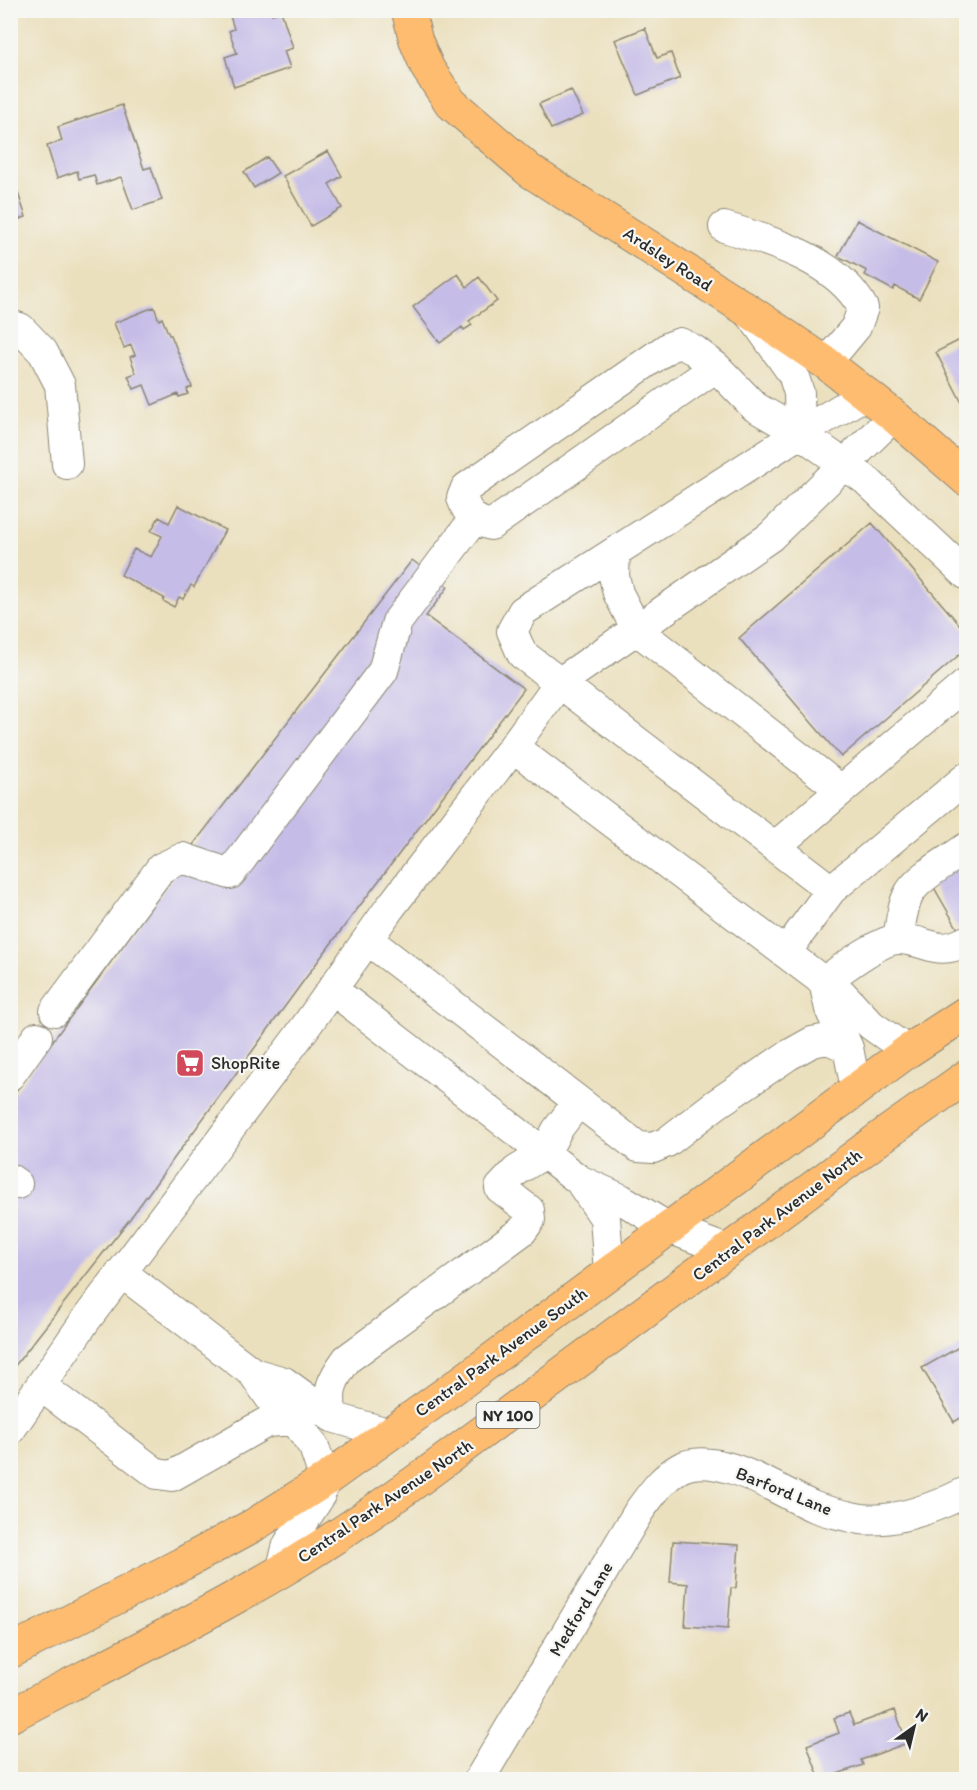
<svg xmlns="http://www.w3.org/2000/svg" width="977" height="1790" viewBox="0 0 977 1790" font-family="Itim,sans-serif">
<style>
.building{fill:#c5bce7}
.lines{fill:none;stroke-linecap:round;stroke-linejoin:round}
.minor-casing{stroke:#8b8674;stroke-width:32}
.major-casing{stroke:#8b8674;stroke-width:35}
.minor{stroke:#fff;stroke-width:30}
.major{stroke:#febc71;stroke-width:33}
.labels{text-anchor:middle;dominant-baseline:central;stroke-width:4.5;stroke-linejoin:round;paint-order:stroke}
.shield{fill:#f6f6f2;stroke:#686867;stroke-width:1.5}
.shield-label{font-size:16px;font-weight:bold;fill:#2b2b2b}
.street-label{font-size:18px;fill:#2b2b2b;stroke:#f6f6f2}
.poi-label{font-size:18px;fill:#2b2b2b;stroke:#f6f6f2;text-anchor:start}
</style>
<rect width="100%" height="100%" fill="#f6f6f2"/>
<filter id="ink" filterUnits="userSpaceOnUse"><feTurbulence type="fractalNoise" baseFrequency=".0167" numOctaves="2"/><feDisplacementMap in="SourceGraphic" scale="12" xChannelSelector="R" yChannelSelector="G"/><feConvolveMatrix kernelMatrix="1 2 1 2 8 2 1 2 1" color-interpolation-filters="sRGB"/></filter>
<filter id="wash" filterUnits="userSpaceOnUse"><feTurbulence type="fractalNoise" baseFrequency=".008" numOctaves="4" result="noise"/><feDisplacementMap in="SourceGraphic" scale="24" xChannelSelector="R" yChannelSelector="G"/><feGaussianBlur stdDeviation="1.35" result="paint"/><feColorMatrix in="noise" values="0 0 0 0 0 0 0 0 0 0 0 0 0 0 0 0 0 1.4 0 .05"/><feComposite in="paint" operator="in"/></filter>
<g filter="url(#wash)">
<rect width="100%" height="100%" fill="#ebe0be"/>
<g id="blocks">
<path class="building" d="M246 10H271L272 14 281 11 293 48 284 51 290 68 234 87 225 57 237 53 229 31 234 29 230 16Z
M645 28 657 58 671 53 680 78 638 95 615 40Z
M571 90 583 115 551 129 539 104Z
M122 105 144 169 151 167 162 200 133 210 121 177 97 185 94 175 79 179 77 171 57 178 47 146 62 141 58 127Z
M328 151 342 176 329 184 342 208 311 226 283 176Z
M267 157 278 173 254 188 244 172Z
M10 169 26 217 10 222Z
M857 220 938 262 919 299 895 286 893 290 865 275 867 271 838 256Z
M458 274 467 287 479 277 497 301 469 321 472 325 464 330 462 327 440 343 413 307Z
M154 307 159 320 162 318 169 335H171L192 387 187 389 188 394 179 397 178 394 152 405 144 385 134 389 128 376 136 373 130 357 135 355 131 345 124 348 114 323Z
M966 337V403L963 405 936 352Z
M178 505 225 530 194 587 191 585 183 599 179 597 174 607 163 601 164 598 121 575 134 549 151 557 162 536 151 531 159 517 169 523Z
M872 523 966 632V649L841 757 739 638Z
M412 560 448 587 426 616 524 689 321 957 129 1220 10 1372V1099L188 857 183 858Z
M966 863V926L959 931 932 884Z
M966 1343V1415L954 1422 922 1368Z
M673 1541 739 1545 736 1588H731L728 1629 685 1626 688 1584 670 1582Z
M895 1710 907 1743 861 1760 863 1765 820 1780 807 1745 839 1733 834 1718 849 1713 854 1725Z"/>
</g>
</g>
<g filter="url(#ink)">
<use href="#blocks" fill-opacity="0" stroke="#8b8674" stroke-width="1.5"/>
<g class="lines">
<g class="minor-casing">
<path id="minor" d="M724 227C772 241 838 261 863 308L856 327 826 363
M752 316 793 374 799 393 800 433
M10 325 20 328 43 352 60 385 67 464
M680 343 694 350 716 367 491 525C474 521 468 515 462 498L466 488 669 347Z
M716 367 755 407 800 433 866 480 966 574
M615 552 614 576 618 593 637 630 841 790
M513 747 824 982 842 994 871 1025 908 1051
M776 846 966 684
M831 890 966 778
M898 938C901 924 902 905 910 892 921 875 950 860 966 848
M368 940 638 1147 653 1148 667 1142 715 1105 787 1056 812 1042 828 1039 848 1048
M786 952 831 890 522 654 512 631 523 611 800 433 866 394
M824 982C839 971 882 938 900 939 928 940 936 957 966 941
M824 982 830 1009 848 1048 856 1089
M333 990 579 1180 621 1199 669 1228 729 1251
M55 1011 161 868 183 858 230 874 383 671 397 622 474 519
M10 1075 37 1037
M10 1179 17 1184
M579 1180 605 1218 609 1272
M121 1272 253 1373 271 1399 295 1420 314 1447 325 1480 320 1496 288 1545 281 1571
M253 1373 284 1382 332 1417 391 1434
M41 1386 157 1474 172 1476 267 1422 295 1420
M332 1417C327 1390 331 1381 347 1359L522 1231 530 1220 529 1210 500 1188 516 1171 545 1153 557 1130 578 1102
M10 1430 85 1321 299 1036 389 909 513 747 559 683 770 537 894 416
M479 1780 639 1511C651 1495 662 1478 680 1468 717 1449 778 1491 812 1506 827 1512 846 1516 861 1519 896 1523 936 1507 966 1492"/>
</g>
<g class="major-casing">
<path id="major" d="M408 10 416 41 428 69 451 103 530 171 749 311 826 363 894 416 966 479
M10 1652 182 1564 254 1525 325 1480 463 1381 908 1051 966 1013
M10 1716C101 1668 193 1623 281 1571 330 1542 376 1510 422 1477L888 1132 966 1077"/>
</g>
<use href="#minor" class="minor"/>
<use href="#major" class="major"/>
</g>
</g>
<defs>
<g id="supermarket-square" transform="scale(1.5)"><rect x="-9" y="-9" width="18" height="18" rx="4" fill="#d1495b" stroke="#f6f6f2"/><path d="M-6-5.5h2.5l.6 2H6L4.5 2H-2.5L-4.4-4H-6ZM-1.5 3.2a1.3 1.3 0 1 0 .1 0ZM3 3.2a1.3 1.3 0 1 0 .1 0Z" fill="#fff"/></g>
</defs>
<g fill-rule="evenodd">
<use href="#supermarket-square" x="190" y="1063"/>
</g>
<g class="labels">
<rect class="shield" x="476.5" y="1402" width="63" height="26" rx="4.5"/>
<g class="shield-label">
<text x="508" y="1415">NY 100</text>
</g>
<g class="street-label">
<text transform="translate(668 259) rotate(33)">Ardsley Road</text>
<text transform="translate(777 1215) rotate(-37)">Central Park Avenue North</text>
<text transform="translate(501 1352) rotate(-36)">Central Park Avenue South</text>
<text transform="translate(784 1491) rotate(22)">Barford Lane</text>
<text transform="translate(385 1501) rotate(-34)">Central Park Avenue North</text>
<text transform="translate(581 1609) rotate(-59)">Medford Lane</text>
</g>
<g class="poi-label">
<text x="211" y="1063">ShopRite</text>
</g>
</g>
<rect width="977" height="1790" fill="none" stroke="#f6f6f2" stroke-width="36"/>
<g transform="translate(914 1727) rotate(34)" stroke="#f6f6f2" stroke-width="4.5" paint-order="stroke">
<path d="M0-4.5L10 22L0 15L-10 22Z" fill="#2b2b2b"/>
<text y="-9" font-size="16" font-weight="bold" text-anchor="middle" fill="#2b2b2b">N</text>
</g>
</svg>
